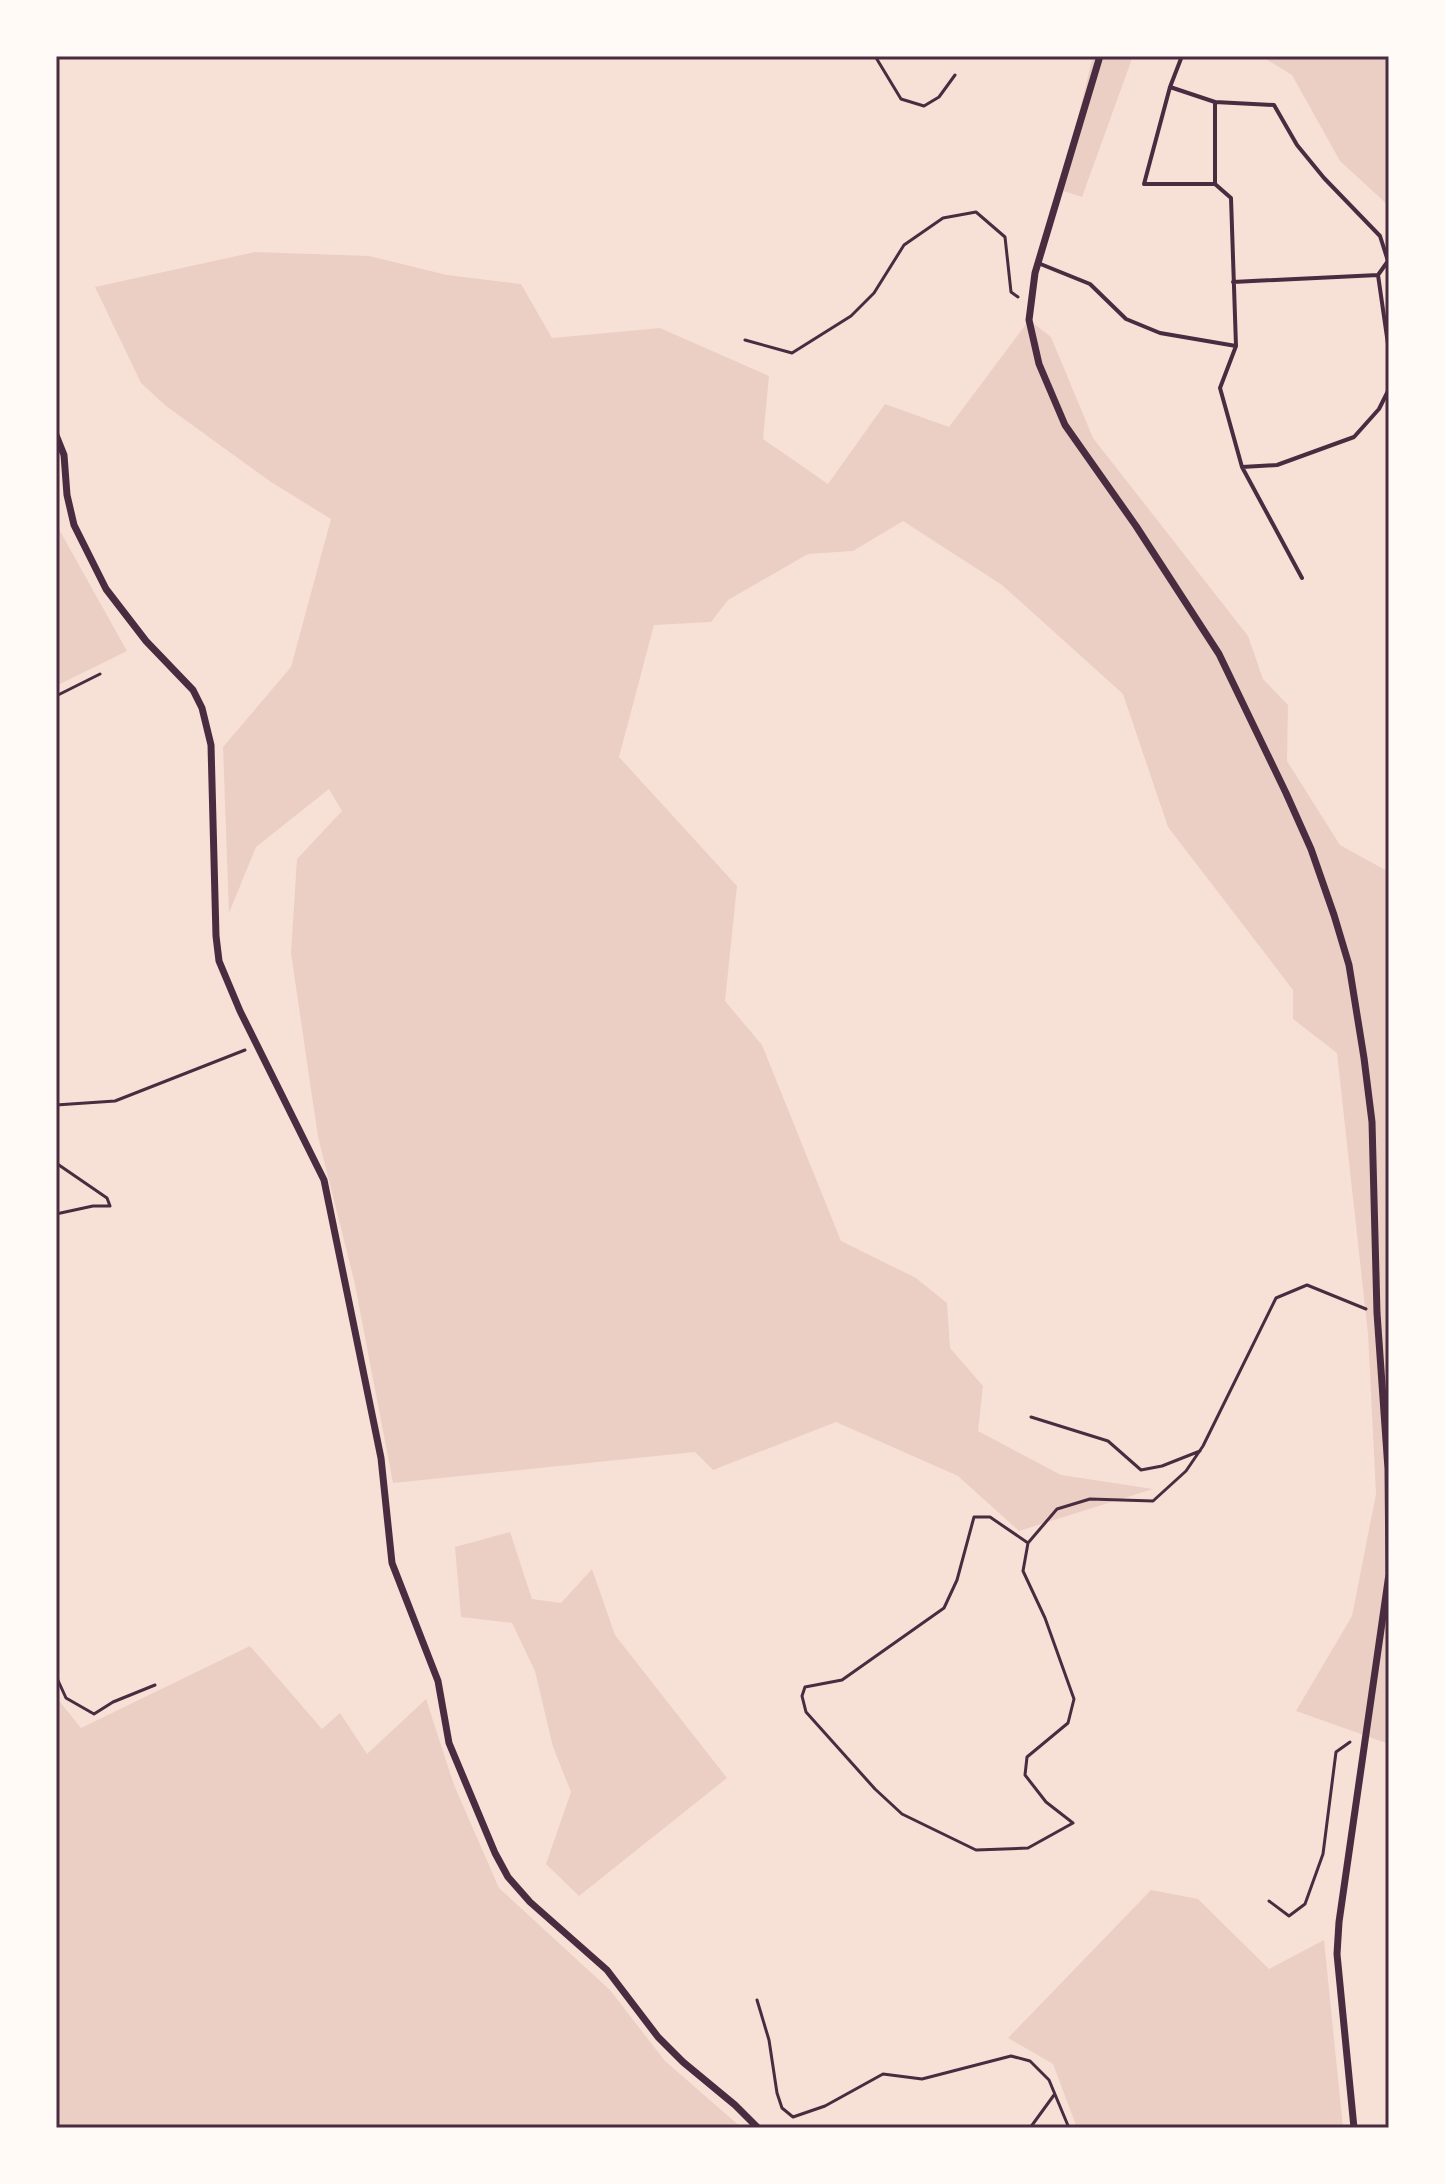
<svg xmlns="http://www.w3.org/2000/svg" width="1445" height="2184" viewBox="0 0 1445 2184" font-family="'Golos Text',sans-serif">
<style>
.green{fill:#ebcfc5}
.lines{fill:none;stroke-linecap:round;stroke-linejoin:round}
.path{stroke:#4a2c40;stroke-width:3}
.service{stroke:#4a2c40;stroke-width:4}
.minor{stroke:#4a2c40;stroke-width:7}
.neatline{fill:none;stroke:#4a2c40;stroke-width:3}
</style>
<rect width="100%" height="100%" fill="#f7e1d7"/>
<path class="green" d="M1093 56H1133L1082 197 1060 190Z
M1261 56H1389V206L1340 161 1292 75Z
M255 252 369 256 447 275 521 284 552 338 660 328 769 376 763 439 828 484 885 404 949 427 1029 320 1051 337 1093 438 1248 636 1263 679 1288 705 1287 761 1340 845 1389 872V1744L1296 1711 1352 1616 1376 1494 1368 1334 1337 1053 1293 1019V990L1168 827 1123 694 1002 585 903 521 853 551 808 554 728 600 711 622 654 625 619 757 737 886 725 1001 762 1045 841 1241 916 1278 947 1303 950 1348 983 1386 978 1431 1061 1475 1153 1489 1019 1531 958 1476 836 1422 713 1470 695 1452 393 1483 354 1280 318 1137 291 953 297 859 342 811 329 789 256 847 229 913 223 747 291 667 331 519 271 482 166 406 141 383 95 287Z
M56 524 127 651 56 686Z
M510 1532 532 1599 561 1603 592 1569 615 1635 727 1778 579 1896 546 1864 571 1792 553 1747 535 1671 512 1623 461 1617 455 1547Z
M250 1646 322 1729 340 1713 367 1754 426 1699 454 1785 499 1888 610 1990 665 2061 742 2128H56V1697L81 1728Z
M1151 1890 1198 1899 1269 1969 1324 1940 1343 2128H1077L1053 2064 1008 2038Z"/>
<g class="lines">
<path class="path" d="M875 56 901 99 924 106 939 97 955 75
M745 340 792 353 851 316 874 293 904 245 943 218 976 212 1005 237 1011 292 1018 297
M56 696 100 674
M56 1105 115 1101 245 1050
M56 1163 107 1198 110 1206H93L56 1214
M1031 1417 1108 1441 1141 1470 1162 1466 1200 1451
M1028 1543 990 1517H974L957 1580 944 1608 842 1680 805 1687 802 1696 806 1712 875 1789 902 1814 976 1850 1028 1848 1073 1823 1046 1802 1025 1775 1027 1757 1068 1723 1074 1699 1045 1618 1023 1571 1028 1543 1057 1509 1090 1499 1153 1501 1186 1471 1203 1446 1276 1298 1307 1285 1366 1309
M56 1676 66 1698 94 1714 113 1702 155 1685
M1269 1901 1289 1916 1305 1904 1323 1854 1336 1752 1350 1742
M757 2000 769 2040 777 2093 782 2108 793 2117 825 2106 883 2074 922 2079 1011 2056 1030 2061 1049 2080 1069 2128
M1030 2128 1054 2095"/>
<path class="service" d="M1182 56 1170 87 1215 102
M1170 87 1144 184H1215
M1038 263 1090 284 1126 319 1160 333 1236 346 1231 198 1215 184V102L1274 105 1297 145 1324 178 1380 236 1388 261 1378 275 1233 282
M1378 275 1389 351
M1236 346 1220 388 1242 467 1277 465 1354 437 1379 409 1389 389
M1242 467 1302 578"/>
<path class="minor" d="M1100 56 1035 273 1029 320 1039 364 1065 425 1136 526 1219 654 1286 793 1311 849 1334 915 1349 965 1364 1058 1372 1122 1377 1313 1388 1469 1389 1574 1339 1922 1337 1954 1354 2128
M56 435 64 455 67 495 74 525 106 589 146 641 193 690 202 708 211 745 216 936 219 961 240 1011 324 1180 381 1458 392 1563 438 1681 449 1743 495 1853 508 1877 530 1902 607 1970 658 2037 683 2062 735 2105 758 2128"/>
</g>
<rect width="1445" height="2184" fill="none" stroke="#fffaf5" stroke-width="116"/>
<rect x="58" y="58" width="1329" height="2068" class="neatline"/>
</svg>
